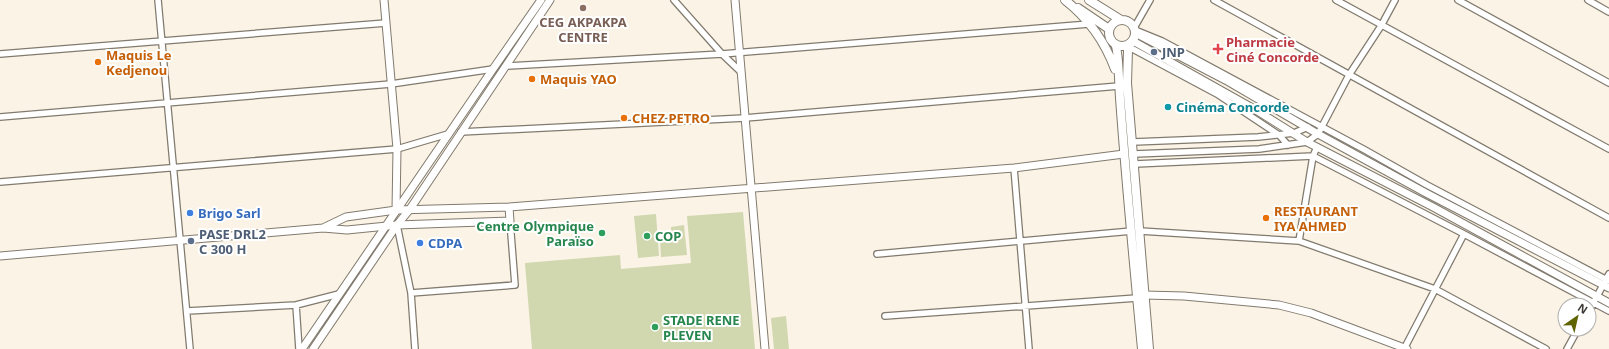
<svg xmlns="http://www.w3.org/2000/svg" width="1609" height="349" viewBox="0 0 1609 349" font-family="'Noto Sans',sans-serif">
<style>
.green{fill:#d1d7ae}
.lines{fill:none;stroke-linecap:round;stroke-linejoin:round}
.minor-casing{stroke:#817a6e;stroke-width:8}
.tertiary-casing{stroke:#817a6e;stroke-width:9}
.secondary-casing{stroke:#817a6e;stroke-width:9}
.primary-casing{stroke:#817a6e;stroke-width:10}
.minor{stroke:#fff;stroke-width:5.5}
.tertiary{stroke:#fff;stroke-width:7}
.secondary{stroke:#fff;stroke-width:7}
.primary{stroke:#fff;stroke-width:8}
.education-dot{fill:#8d6e63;stroke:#fff;stroke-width:1.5}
.health-dot{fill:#e0444e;stroke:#fff;stroke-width:1.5}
.service-dot{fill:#5c6f8a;stroke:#fff;stroke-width:1.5}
.food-dot{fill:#e8710a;stroke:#fff;stroke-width:1.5}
.culture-dot{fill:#0f9aa8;stroke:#fff;stroke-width:1.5}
.shop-dot{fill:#3f7fe0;stroke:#fff;stroke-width:1.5}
.leisure-dot{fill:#2e9e5b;stroke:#fff;stroke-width:1.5}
.labels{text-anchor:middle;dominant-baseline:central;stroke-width:4;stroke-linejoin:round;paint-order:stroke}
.education-label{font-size:13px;font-weight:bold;fill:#785e54;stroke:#fff}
.health-label{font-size:13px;font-weight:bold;fill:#be3a42;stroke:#fff;text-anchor:start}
.service-label{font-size:13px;font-weight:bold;fill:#4e5e75;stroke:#fff;text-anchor:start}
.food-label{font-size:13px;font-weight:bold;fill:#c56008;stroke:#fff;text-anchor:start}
.culture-label{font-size:13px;font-weight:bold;fill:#0d838f;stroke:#fff;text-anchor:start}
.shop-label{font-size:13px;font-weight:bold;fill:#366cbe;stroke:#fff;text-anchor:start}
.leisure-label{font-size:13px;font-weight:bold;fill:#27864d;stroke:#fff;text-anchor:start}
</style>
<rect width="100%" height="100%" fill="#fbf4e6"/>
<path class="green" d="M743 212 755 349H532L525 263 620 255 621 269 691 263 687 216Z
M656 214 659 256 638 258 634 216Z
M684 225 687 255 661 257 660 240 672 239 671 227Z
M786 316 789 349H774L771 318Z"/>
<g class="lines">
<g class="minor-casing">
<path id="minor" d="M158 0 190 349
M674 0 722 54 741 72
M1214 0 1609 218
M1336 0 1609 149
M1458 0 1609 83
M1588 0 1609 12
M1134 28 1150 0
M1135 30 1162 41 1365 150 1427 185 1609 281
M1129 47 1217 94 1279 135 1288 145
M0 54 386 23
M506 66 722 54 1089 24
M0 117 391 84 493 69
M461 132 745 118 1119 86
M1133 142 1258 137 1294 133 1308 127
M1134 154 1259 149 1307 142 1318 134 1349 75 1381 26 1395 0
M1135 164 1313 156 1464 234 1609 311
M1014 168 1029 349
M0 182 397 149 448 134
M397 225 411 293 415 349
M1140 231 1299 241 1435 289 1546 349
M1299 241 1313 156 1317 147
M877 254 1132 231
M411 293 515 285 510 221
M296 305 299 349
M187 311 296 305 339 294
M1589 311 1609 274
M885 316 1137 298
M1404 349 1464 234
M1567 349 1578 329"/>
</g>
<g class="tertiary-casing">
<path id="tertiary" d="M384 0 397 149 396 210
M735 0 765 349
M1135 33 1229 82 1318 134 1426 193 1609 288
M1133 41 1256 110 1307 142 1433 207 1609 303
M323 228 346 217 396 210 509 207 1014 168 1124 154
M0 256 323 228 347 230 397 225 510 221 509 207
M1144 295 1184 296 1279 305 1311 313 1407 349"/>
</g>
<g class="secondary-casing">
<path id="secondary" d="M302 349 493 69 541 0
M313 349 397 225 410 209 550 0"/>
</g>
<g class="primary-casing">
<path id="primary" d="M1065 0C1088 18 1105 42 1115 69
M1089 0 1121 20
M1078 8 1109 29
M1109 33a13 13 0 1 1 26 0a13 13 0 1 1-26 0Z
M1131 42 1128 50 1127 83 1149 349
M1115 44C1119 50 1119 87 1120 98 1126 182 1134 265 1142 349"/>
</g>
<use href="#minor" class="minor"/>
<use href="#tertiary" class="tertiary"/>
<use href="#secondary" class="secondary"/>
<use href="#primary" class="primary"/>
</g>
<circle class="education-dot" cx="583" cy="8" r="4"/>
<path class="health-dot" d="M1216 43h4v4h4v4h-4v4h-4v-4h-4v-4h4z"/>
<g class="service-dot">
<circle cx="1154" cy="52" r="4"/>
<circle cx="191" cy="241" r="4"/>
</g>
<g class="food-dot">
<circle cx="98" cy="62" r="4"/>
<circle cx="532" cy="79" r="4"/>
<circle cx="624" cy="118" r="4"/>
<circle cx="1266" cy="218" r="4"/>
</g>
<circle class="culture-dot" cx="1168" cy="107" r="4"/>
<g class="shop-dot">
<circle cx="190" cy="213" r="4"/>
<circle cx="420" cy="243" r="4"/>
</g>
<g class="leisure-dot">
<circle cx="602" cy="233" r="4"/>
<circle cx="647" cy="236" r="4"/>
<circle cx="655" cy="327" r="4"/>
</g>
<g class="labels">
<g class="education-label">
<text x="583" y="22">CEG AKPAKPA<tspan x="583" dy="15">CENTRE</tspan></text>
</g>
<g class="health-label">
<text x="1226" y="42">Pharmacie<tspan x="1226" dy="15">Ciné Concorde</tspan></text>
</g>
<g class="service-label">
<text x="1162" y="52">JNP</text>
<text x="199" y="234">PASE DRL2<tspan x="199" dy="15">C 300 H</tspan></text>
</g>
<g class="food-label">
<text x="106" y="55">Maquis Le<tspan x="106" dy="15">Kedjenou</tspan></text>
<text x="540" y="79">Maquis YAO</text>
<text x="632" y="118">CHEZ PETRO</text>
<text x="1274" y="211">RESTAURANT<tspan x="1274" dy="15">IYA AHMED</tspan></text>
</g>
<g class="culture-label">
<text x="1176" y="107">Cinéma Concorde</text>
</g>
<g class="shop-label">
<text x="198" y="213">Brigo Sarl</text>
<text x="428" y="243">CDPA</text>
</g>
<g class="leisure-label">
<text x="594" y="226" text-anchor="end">Centre Olympique<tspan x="594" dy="15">Paraïso</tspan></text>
<text x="655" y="236">COP</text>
<text x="663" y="320">STADE RENE<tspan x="663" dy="15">PLEVEN</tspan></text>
</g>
</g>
<g transform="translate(1577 317) rotate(34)"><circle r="19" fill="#ffffff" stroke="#b1b0ae"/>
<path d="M0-3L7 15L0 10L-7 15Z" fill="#5f6300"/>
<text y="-6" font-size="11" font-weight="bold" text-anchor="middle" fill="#3c3934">N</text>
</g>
</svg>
